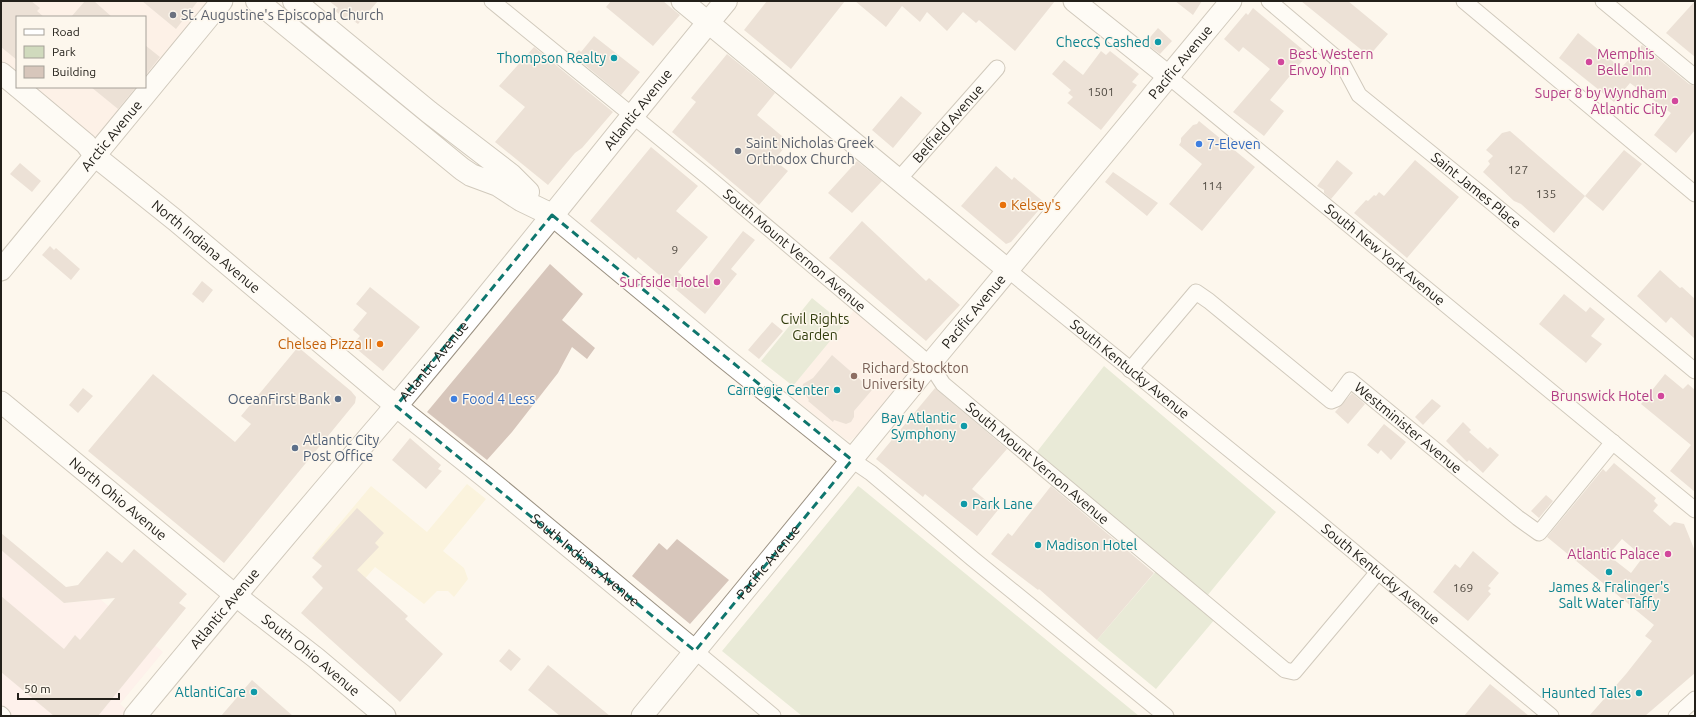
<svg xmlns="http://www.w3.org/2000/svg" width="1696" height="717" viewBox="0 0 1696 717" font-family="Ubuntu,sans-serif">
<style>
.commercial{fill:#fee8e8}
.education{fill:#fde9e1}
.green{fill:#d0dabd}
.sand{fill:#f8eec9}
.building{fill:#d7c6bb;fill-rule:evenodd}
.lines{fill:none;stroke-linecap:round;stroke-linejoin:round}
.street-casing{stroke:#9b9182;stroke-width:17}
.secondary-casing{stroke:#9b9182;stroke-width:23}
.primary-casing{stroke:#9b9182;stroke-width:24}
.highway-casing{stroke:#9b9182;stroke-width:24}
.street{stroke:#fff;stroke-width:15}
.secondary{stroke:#fff;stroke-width:21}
.primary{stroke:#fff;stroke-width:22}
.highway{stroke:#fff;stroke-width:22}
.marked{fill:none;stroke:#0f766e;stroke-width:3;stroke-dasharray:8 5;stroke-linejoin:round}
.worship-dot{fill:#6b7280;stroke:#fdf7ed;stroke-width:1.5}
.culture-dot{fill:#0f9aa8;stroke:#fdf7ed;stroke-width:1.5}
.hotel-dot{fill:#d1479c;stroke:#fdf7ed;stroke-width:1.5}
.shop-dot{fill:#3f7fe0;stroke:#fdf7ed;stroke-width:1.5}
.food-dot{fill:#e8710a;stroke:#fdf7ed;stroke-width:1.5}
.education-dot{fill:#8d6e63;stroke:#fdf7ed;stroke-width:1.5}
.service-dot{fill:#5c6f8a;stroke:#fdf7ed;stroke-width:1.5}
.labels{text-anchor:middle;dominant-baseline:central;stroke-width:3;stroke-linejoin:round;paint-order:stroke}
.number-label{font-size:12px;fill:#504a42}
.worship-label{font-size:14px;fill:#5b616d;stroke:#fdf7ed;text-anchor:start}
.culture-label{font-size:14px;fill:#0d838f;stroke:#fdf7ed;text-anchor:end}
.hotel-label{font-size:14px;fill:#b23c85;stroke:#fdf7ed;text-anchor:end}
.street-label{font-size:14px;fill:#23201a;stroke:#fdf7ed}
.shop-label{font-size:14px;fill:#366cbe;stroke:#fdf7ed;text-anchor:start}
.food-label{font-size:14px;fill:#c56008;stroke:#fdf7ed;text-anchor:start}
.park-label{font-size:14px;fill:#313d0d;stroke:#fdf7ed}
.education-label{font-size:14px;fill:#785e54;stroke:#fdf7ed;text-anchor:start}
.service-label{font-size:14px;fill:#4e5e75;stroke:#fdf7ed;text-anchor:end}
</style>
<rect width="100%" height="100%" fill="#fdf7ed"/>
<path class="commercial" d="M1 550 64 603 89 601 94 594 163 652 120 704 134 716H1Z"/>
<path class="education" d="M1 1H222L95 156 18 87H145V17H17V86L1 73Z
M856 308 916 362V365L859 434 850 441 845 439 787 393Z"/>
<path class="green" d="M812 298 844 324 793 386 761 361Z
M1104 366 1276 512 1207 596 1036 453Z
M858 486 861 488 1139 716H802L722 651Z
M1157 570 1215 619 1156 689 1097 640Z"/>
<path class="sand" d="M467 484 486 499 443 551 464 568 468 579 454 597 448 591H437L424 604 375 567 356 589 314 554 371 486 427 532Z"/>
<path class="building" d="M1 1H31L40 8 37 11 44 17H17V60L1 47Z
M85 1H94L112 17H71Z
M142 1H198L176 29Z
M329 1H378L358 24 347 16 345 18 335 11 338 8Z
M611 1H663L680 15 653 46 606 7Z
M767 1H845L791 69 744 30Z
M855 1H1055L1015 51 979 20 976 23 963 12 947 31 927 12 920 22 902 6 886 27Z
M1175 1H1202L1193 15Z
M1301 1H1348L1388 34 1369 56Z
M1695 1V57L1666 33Z
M1253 8 1308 54 1270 100 1284 111 1264 136 1233 112 1270 69 1243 47 1239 52 1224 39 1246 13 1248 15Z
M1158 28 1172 41 1160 54 1145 43Z
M1578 33 1621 68 1642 45 1689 84 1695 86V130L1676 153 1654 135 1671 113 1630 83 1614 102 1559 58Z
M594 36 640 72 621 95 574 56 579 50 581 52Z
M145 45 160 57 145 76Z
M534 47 613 112 582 148 575 153 548 185 495 142 525 107 499 86Z
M1101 51 1106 55 1110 51 1139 74 1132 82 1137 85 1101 130 1067 103 1073 97 1068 93 1071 90 1052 74 1064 60 1083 75Z
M727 54 775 93 757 115 789 142 774 160 788 171 759 205 672 132 696 102 691 98Z
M91 87H136L118 109Z
M901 96 922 113 893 148 872 130Z
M1199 121 1255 167 1202 231 1169 204 1202 164 1179 145 1181 142V138L1193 125 1197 124Z
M1510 131 1585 196 1554 233 1521 204 1514 201 1483 172 1490 164 1488 161 1493 156 1486 150 1502 133Z
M651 147 698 186 676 211 708 237 678 272 698 289 743 231 755 240 731 269 737 274 705 314 638 257 636 260 590 221Z
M1624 150 1642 164 1603 211 1585 196Z
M1337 160 1353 173 1331 199 1324 193V190L1317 186Z
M1415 160 1459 197 1407 258 1354 213 1366 200 1368 201 1374 195 1376 196 1379 192 1384 196Z
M857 161 882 181 852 213 828 193Z
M20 163 41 181 32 192 10 174Z
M996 166 1012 180 1014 177 1045 203 1011 242 1006 244 961 206Z
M1113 172 1158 203 1147 216 1105 182Z
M862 221 926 281 929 278 960 305 926 341 829 258Z
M50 246 54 250 56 248 80 269 71 280 42 255Z
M550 264 583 294 562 320 595 348 587 359 572 347 558 373 512 432 487 460 427 412Z
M1660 270 1680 288 1682 287 1695 299V339L1671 317 1666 323 1637 296Z
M202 281 213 290 203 303 192 294Z
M370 287 420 327 383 371 352 345 360 336 353 330 367 313 356 304Z
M1564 294 1586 312 1590 307 1605 319 1591 336 1602 344 1586 363 1539 324Z
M772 322 783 331 759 359 748 350Z
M298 347 351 391 356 397 355 403 224 563 88 451 153 374 235 442 251 424 241 416Z
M832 355 872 390 854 411V417L851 422 846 424 834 420 833 422 808 401 809 400 802 389 803 384 813 378Z
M1665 374 1683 389 1688 384 1695 390V492L1670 471 1691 445 1641 404Z
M83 388 93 396 78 413 69 405Z
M935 388 1007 449 972 489 998 510 977 536 925 494 923 497 876 459Z
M1352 393 1365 404 1348 424 1335 412Z
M1432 399 1441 406 1423 425 1415 417Z
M1463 422 1471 430 1469 432 1488 449 1490 447 1499 455 1483 473 1469 460 1467 462 1446 441Z
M1384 424 1406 442 1391 460 1381 450 1378 454 1367 445Z
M410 438 441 465 438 469 442 471 426 489 392 460Z
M1614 463 1656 498 1654 501 1658 505 1653 511 1670 526 1674 522 1684 524 1695 551V673L1645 716H1589L1626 674 1652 641 1645 636 1654 625 1547 537 1603 469 1606 472ZM1622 539 1643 557 1631 573 1608 555Z
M1051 486 1154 573 1097 640 1039 589 1038 590 991 554 1008 533 1012 536Z
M1546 495 1553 501 1539 518 1531 511Z
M357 508 384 533 375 543 379 547 357 570 408 616 405 619 443 654 400 702 301 613 323 588 312 577 322 566 312 558Z
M1 533 66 587 78 585 107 551 122 563 134 549 187 594 179 603 186 608 98 716H54L1 672V596L64 649 75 635 80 640 115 598 64 603 1 550Z
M677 539 729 580 690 624 632 576 659 543 667 550Z
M1473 551 1499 573 1488 586 1491 588 1488 591 1491 594 1468 621 1433 592 1455 564 1460 568Z
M509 649 521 659 511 671 499 661Z
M548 665 610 716H560L528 690Z
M252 680 293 716H221Z
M1490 684 1529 716H1464Z"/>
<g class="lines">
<g class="street-casing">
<g id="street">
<path id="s1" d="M492 1 709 178 920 356 930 364 943 384 1285 670 1294 672 1378 572"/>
<path id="s2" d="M1269 1 1334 56 1343 65 1359 95 1485 197 1695 371"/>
<path d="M1464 1 1695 194"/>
<path d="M1603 1 1695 77"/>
<path id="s3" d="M1168 76 1695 510"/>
<path id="s4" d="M899 179 997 68"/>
<path id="s5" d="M1008 270 1299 506 1551 716"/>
<path id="s6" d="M1130 370 1196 292 1209 301 1331 401 1336 399 1350 380 1518 518 1539 533 1613 442"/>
<path d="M852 460 871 473 973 559 1166 716"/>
<path d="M695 651 773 716"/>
<path d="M1 714 3 716"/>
<path d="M1676 716 1695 699"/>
</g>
</g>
<g class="secondary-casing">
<g id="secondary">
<path d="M682 1 1008 270"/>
<path d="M1074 1 1168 76"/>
<path d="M1 73 17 86"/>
<path id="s7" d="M18 87 86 144 95 156 175 220 396 406 485 477 695 651"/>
<path d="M552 215 721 355 852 460"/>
<path id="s8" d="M1 270 222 1"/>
<path id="s9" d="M1 402 235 595 316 658 385 716"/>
<path id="s10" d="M642 716 930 364 1231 1"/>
</g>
</g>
<g class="primary-casing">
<path id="primary" d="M257 1 462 169 471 175 498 185 521 200 552 215
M294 1 429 112 511 175 528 192"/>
</g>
<g class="highway-casing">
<g id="highway">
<path id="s11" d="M135 716C221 612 308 508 396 406 509 273 615 135 726 1"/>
</g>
</g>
<use href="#street" class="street"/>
<use href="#secondary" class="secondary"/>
<use href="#primary" class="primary"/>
<use href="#highway" class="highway"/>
</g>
<path d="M0 0H1696V717H0ZM552 215 852 460 695 651 396 406Z" fill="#fdf7ed" fill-opacity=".55" fill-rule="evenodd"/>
<path class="marked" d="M552 215 852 460 695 651 396 406Z"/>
<g class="worship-dot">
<circle cx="173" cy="15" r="4"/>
<circle cx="738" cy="151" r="4"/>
</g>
<g class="culture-dot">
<circle cx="1158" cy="42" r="4"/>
<circle cx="614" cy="58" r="4"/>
<circle cx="837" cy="390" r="4"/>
<circle cx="964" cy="426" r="4"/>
<circle cx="964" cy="504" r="4"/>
<circle cx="1038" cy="545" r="4"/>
<circle cx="1609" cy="572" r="4"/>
<circle cx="254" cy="692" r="4"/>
<circle cx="1639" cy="693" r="4"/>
</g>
<g class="hotel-dot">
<circle cx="1281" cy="62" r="4"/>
<circle cx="1589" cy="62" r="4"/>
<circle cx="1675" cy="101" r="4"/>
<circle cx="717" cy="282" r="4"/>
<circle cx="1661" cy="396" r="4"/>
<circle cx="1668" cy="554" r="4"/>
</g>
<g class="shop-dot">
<circle cx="1199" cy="144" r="4"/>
<circle cx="454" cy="399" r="4"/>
</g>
<g class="food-dot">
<circle cx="1003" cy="205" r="4"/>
<circle cx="380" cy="344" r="4"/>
</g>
<circle class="education-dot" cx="854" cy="376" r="4"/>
<g class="service-dot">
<circle cx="338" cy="399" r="4"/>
<circle cx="295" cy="448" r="4"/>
</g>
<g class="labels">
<g class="number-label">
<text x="1101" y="91">1501</text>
<text x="1518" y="169">127</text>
<text x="1212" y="185">114</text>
<text x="1546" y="193">135</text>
<text x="675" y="249">9</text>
<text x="1463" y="587">169</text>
</g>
<g class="worship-label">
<text x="181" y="15">St. Augustine's Episcopal Church</text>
<text x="746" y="143">Saint Nicholas Greek<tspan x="746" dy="16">Orthodox Church</tspan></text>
</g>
<g class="culture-label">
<text x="1150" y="42">Checc$ Cashed</text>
<text x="606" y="58">Thompson Realty</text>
<text x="829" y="390">Carnegie Center</text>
<text x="956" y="418">Bay Atlantic<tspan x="956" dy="16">Symphony</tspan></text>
<text x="972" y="504" text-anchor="start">Park Lane</text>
<text x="1046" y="545" text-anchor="start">Madison Hotel</text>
<text x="1609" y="587" text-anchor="middle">James &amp; Fralinger's<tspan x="1609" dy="16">Salt Water Taffy</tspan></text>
<text x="246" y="692">AtlantiCare</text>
<text x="1631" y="693">Haunted Tales</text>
</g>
<g class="hotel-label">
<text x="1289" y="54" text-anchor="start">Best Western<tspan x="1289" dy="16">Envoy Inn</tspan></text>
<text x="1597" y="54" text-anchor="start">Memphis<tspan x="1597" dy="16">Belle Inn</tspan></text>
<text x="1667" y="93">Super 8 by Wyndham<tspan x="1667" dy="16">Atlantic City</tspan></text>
<text x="709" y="282">Surfside Hotel</text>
<text x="1653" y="396">Brunswick Hotel</text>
<text x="1660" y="554">Atlantic Palace</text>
</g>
<g class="street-label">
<text stroke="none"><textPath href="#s10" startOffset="847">Pacific Avenue</textPath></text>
<text stroke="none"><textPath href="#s11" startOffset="788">Atlantic Avenue</textPath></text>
<text stroke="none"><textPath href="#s4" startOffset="74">Belfield Avenue</textPath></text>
<text stroke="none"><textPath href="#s8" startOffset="174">Arctic Avenue</textPath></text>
<text stroke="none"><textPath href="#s2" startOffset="283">Saint James Place</textPath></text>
<text stroke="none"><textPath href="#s7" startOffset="247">North Indiana Avenue</textPath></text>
<text stroke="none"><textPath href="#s1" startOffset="392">South Mount Vernon Avenue</textPath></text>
<text stroke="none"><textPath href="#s3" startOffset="281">South New York Avenue</textPath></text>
<text stroke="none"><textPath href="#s10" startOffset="523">Pacific Avenue</textPath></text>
<text stroke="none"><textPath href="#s11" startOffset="464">Atlantic Avenue</textPath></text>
<text stroke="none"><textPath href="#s5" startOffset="157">South Kentucky Avenue</textPath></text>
<text stroke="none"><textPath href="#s6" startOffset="380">Westminister Avenue</textPath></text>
<text stroke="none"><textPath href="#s1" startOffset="716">South Mount Vernon Avenue</textPath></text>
<text stroke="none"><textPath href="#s9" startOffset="152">North Ohio Avenue</textPath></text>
<text stroke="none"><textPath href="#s7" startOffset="739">South Indiana Avenue</textPath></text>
<text stroke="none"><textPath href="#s10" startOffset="199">Pacific Avenue</textPath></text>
<text stroke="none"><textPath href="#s5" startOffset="481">South Kentucky Avenue</textPath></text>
<text stroke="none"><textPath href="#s11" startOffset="140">Atlantic Avenue</textPath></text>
<text stroke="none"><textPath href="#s9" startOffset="400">South Ohio Avenue</textPath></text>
</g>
<g class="shop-label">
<text x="1207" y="144">7-Eleven</text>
<text x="462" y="399">Food 4 Less</text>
</g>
<g class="food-label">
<text x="1011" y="205">Kelsey's</text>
<text x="372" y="344" text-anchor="end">Chelsea Pizza II</text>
</g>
<g class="park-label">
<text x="815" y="319">Civil Rights<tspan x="815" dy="16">Garden</tspan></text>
</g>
<g class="education-label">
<text x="862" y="368">Richard Stockton<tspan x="862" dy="16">University</tspan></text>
</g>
<g class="service-label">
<text x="330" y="399">OceanFirst Bank</text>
<text x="303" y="440" text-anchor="start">Atlantic City<tspan x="303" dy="16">Post Office</tspan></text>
</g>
</g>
<rect width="1696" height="717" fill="none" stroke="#23201a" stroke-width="4"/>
<rect x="16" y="16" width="130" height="72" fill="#fdf7ed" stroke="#a6a199"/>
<rect x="24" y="29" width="20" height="6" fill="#ffffff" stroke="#a6a199"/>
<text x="52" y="36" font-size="12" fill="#23201a">Road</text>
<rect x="24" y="46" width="20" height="12" fill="#d0dabd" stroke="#a6a199"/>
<text x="52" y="56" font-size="12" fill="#23201a">Park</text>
<rect x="24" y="66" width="20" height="12" fill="#d7c6bb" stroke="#a6a199"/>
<text x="52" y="76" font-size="12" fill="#23201a">Building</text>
<path d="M18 693v6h101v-6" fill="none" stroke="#23201a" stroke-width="2"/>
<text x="24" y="693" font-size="12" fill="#23201a" stroke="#fdf7ed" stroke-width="3" paint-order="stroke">50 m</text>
</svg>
